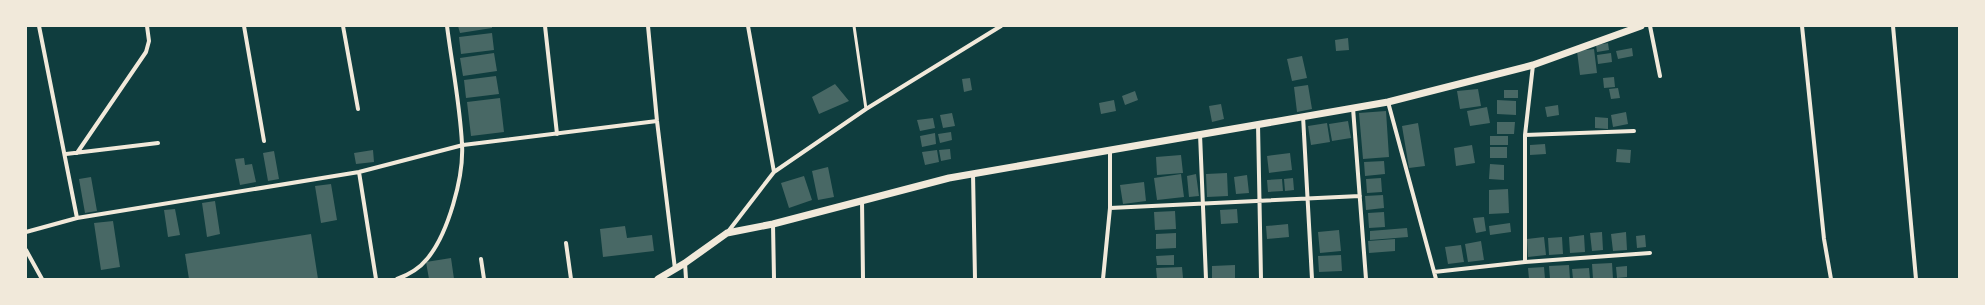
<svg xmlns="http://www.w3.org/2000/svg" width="1985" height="305" viewBox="0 0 1985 305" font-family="Ubuntu,sans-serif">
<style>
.building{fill:#486865}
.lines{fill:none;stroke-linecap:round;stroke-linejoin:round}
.service{stroke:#f1e9da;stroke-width:3}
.minor{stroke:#f1e9da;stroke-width:4}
.tertiary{stroke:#f1e9da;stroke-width:7}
</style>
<rect width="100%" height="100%" fill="#0f3d3e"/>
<path class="building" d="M458 26H492V28L460 33Z
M492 33 494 50 461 54 459 37Z
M1348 38 1349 50 1336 51 1335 40Z
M1608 43 1609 50 1597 52 1596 45Z
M1632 48 1633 56 1618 59 1616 51Z
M1594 49 1597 73 1580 75 1577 51Z
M494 53 497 71 463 76 460 58Z
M1611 53 1612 62 1598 64 1597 55Z
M1302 56 1307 78 1292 81 1287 59Z
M496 76 499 94 466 98 464 80Z
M1614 77 1615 87 1604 88 1603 78Z
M970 78 972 90 964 92 962 79Z
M835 84 849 101 819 114 812 97Z
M1308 85 1312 109 1297 112 1294 87Z
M1618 88 1620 98 1611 99 1609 89Z
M1478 89 1481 106 1460 109 1457 91Z
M1504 90H1518V98H1504Z
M1135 91 1138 100 1125 105 1122 96Z
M500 98 504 132 471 136 467 102Z
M1114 100 1116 111 1101 114 1099 103Z
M1497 100 1516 101V115L1497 114Z
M1221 104 1224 119 1212 122 1209 106Z
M1558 105 1559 115 1547 117 1545 107Z
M1487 107 1490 123 1470 126 1467 111Z
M1386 111 1389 157 1363 159 1359 113Z
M1626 112 1628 124 1613 127 1611 115Z
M952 113 955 126 943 128 940 115Z
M1595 117 1608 118V129L1595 128Z
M933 118 935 128 920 131 917 120Z
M1348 121 1351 138 1332 141 1329 124Z
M1497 122H1515L1514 134H1497Z
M1327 123 1330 142 1311 145 1308 126Z
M1418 123 1425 166 1409 168 1402 126Z
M951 132 952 140 940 143 938 134Z
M935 133 936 144 922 147 920 136Z
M1490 136H1508V145H1490Z
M1545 144 1546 154 1530 155V145Z
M1472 145 1475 163 1456 166 1454 148Z
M1490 147H1507V158H1490Z
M950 149 951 159 941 161 939 150Z
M1617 149 1631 150 1630 163 1616 162Z
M373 150 374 162 356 164 354 153Z
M937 150 939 162 925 165 922 152Z
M274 151 279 179 268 181 263 153Z
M1290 153 1292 170 1269 173 1267 156Z
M1181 155 1183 173 1157 175 1156 157Z
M244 158 245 165 252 164 256 182 240 185 235 159Z
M1384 161 1385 174 1365 176 1364 162Z
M1490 164 1504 165V180L1489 179Z
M828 167 834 197 818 200 812 171Z
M1227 173 1228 196 1207 197 1206 174Z
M1181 174 1184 197 1157 200 1154 178Z
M1196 174 1199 196 1189 197 1187 176Z
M1247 175 1249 193 1236 194 1234 177Z
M804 176 812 200 789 208 781 183Z
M91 177 97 211 85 213 79 179Z
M1293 178 1294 190 1285 191 1284 179Z
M1381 178 1382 192 1367 193 1366 179Z
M1282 179 1283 191 1268 192 1267 180Z
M1144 182 1146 201 1123 204 1120 185Z
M331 184 337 220 321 223 315 186Z
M1508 189 1509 213 1489 214V190Z
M1383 195 1384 208 1366 210 1365 196Z
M215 201 220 234 207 237 202 203Z
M175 209 180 235 168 237 164 210Z
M1237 209 1238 223 1221 224 1220 210Z
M1175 211 1176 229 1155 230 1154 212Z
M1384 212 1385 227 1369 228 1368 213Z
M1484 217 1486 231 1476 233 1473 218Z
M113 221 120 267 101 270 94 223Z
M1510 223 1511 232 1490 235 1489 226Z
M1288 224 1289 237 1267 239 1266 226Z
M625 226 627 238 652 235 654 251 603 257 600 229Z
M1407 228 1408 237 1370 240V231Z
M1339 230 1341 251 1320 253 1318 232Z
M1602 232 1603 250 1592 251 1590 233Z
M1626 232 1627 250 1613 251 1611 234Z
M1176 233V248L1156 249V234Z
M311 234 318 279H189L185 254Z
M1584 235 1585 252 1570 253 1569 237Z
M1645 235 1646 247 1637 248 1636 236Z
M1544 237 1546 255 1528 257 1527 239Z
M1562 237 1563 254 1549 255 1548 238Z
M1395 239V251L1369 253 1368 241Z
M1481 241 1484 260 1468 262 1465 244Z
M1461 245 1464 262 1448 264 1445 247Z
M1174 255V265H1157L1156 256Z
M1341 255 1342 271 1319 272 1318 256Z
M451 258 454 279H429L426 262Z
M1612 263 1613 279H1593L1592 264Z
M1235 265V279H1212V266Z
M1569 265 1570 279H1550L1549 266Z
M1627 266V277L1617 278 1616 267Z
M1182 267 1183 278 1157 279 1156 268Z
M1544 267 1545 279H1529L1528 268Z
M1589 268 1590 279H1573L1572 269Z"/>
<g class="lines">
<path class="service" d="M854 26 866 109"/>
<path class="minor" d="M39 26 77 218
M244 26 264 141
M343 26 358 109
M545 26 557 134
M648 26 657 121 675 269
M748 26 774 172
M1650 26 1660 76
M1802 26 1824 239 1831 279
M1893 26 1916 279
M1388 102 1436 279
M1353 108 1366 279
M1303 116 1312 279
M1258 124 1261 279
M1200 134 1206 279
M1525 135 1634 131
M77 153 146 52 149 41 147 26
M66 154 158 143
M359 172 376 279
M973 173 975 279
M862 200 863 279
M1110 208 1360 196
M773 224 774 279
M26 232 77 218 359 172 463 145 657 121
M727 233 774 172 866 109 1001 26
M566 243 571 279
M26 250 42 279
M481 259 484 279
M1525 262V135L1533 65
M685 263 686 279
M1434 272 1525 262 1650 253
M397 279C408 275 419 269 427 259 448 234 464 177 462 144 460 105 452 65 447 26
M1103 279 1110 208V150"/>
<path class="tertiary" d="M658 279 685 263 727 233 773 224 949 178 1388 102 1533 65 1641 26"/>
</g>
<rect width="1985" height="305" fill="none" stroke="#f1e9da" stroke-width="54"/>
</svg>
